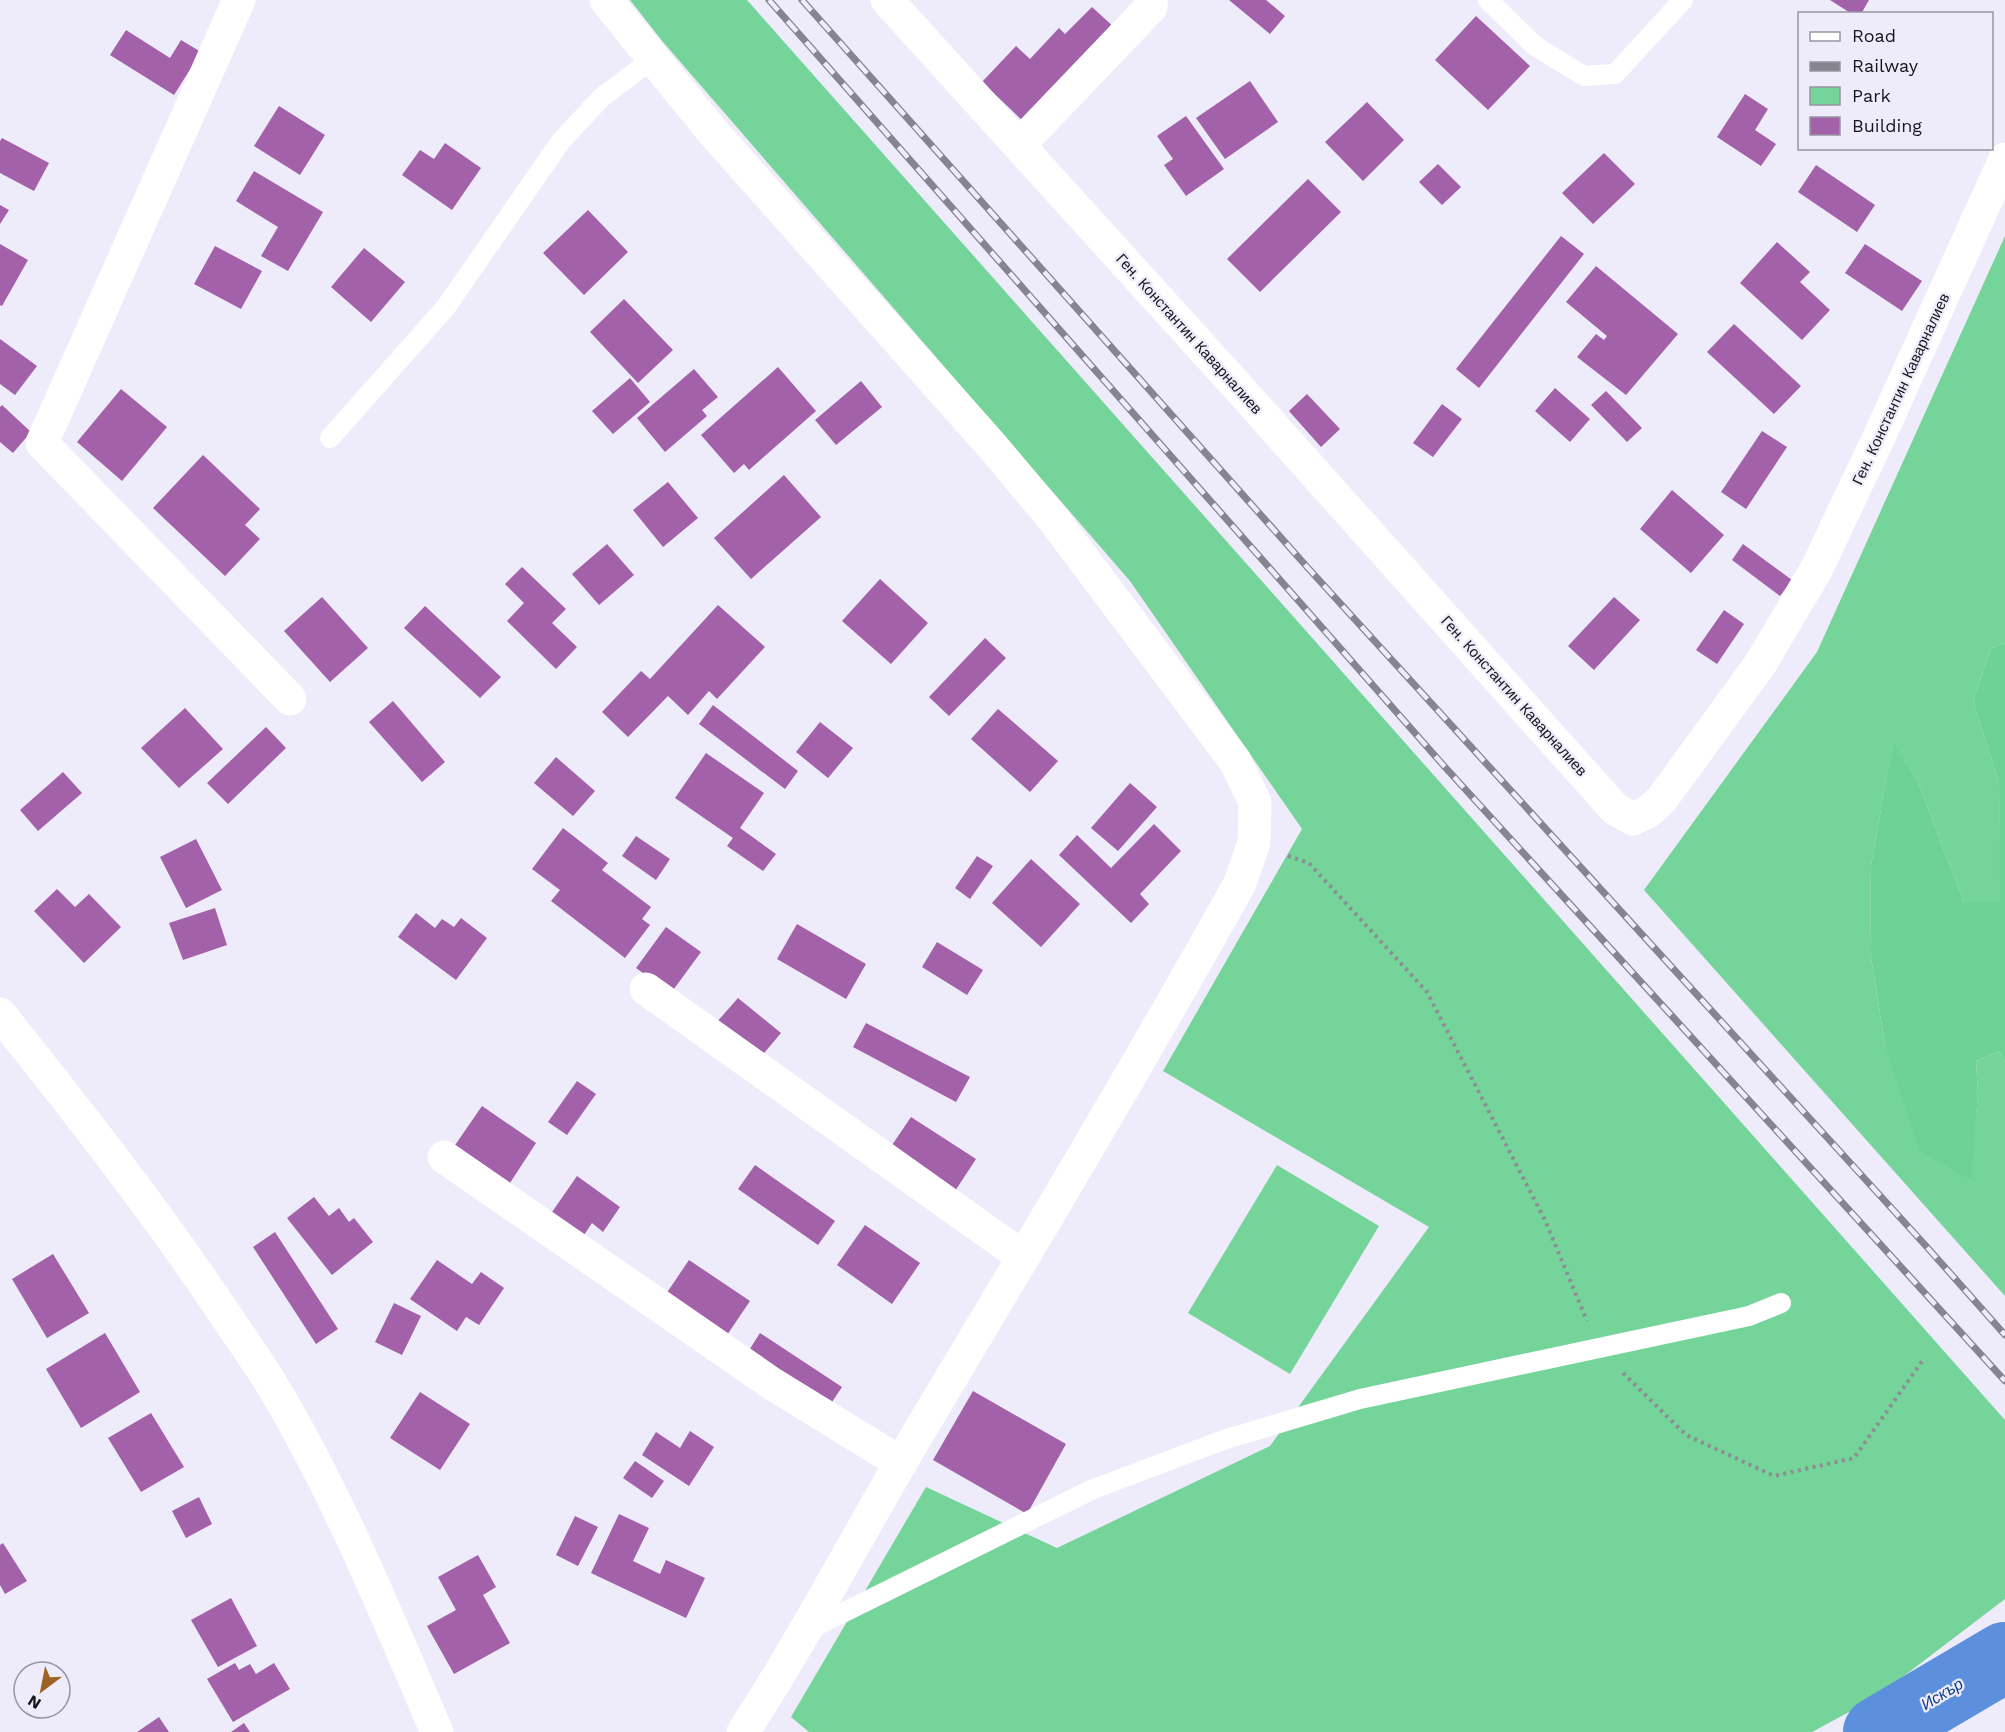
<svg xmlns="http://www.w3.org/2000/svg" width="2005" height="1732" viewBox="0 0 2005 1732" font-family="'Work Sans',sans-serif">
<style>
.green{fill:#74d499}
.forest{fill:#6ed195}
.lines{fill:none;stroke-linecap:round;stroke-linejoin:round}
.river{stroke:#5c90dd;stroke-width:70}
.building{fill:#a261a9}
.path{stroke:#8e8c97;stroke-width:4;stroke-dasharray:3 4.5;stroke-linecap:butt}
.service{stroke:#fff;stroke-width:20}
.minor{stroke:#fff;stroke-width:33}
.rail-casing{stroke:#86848f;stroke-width:7}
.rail{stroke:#eeebfb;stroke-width:4.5;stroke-dasharray:14;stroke-linecap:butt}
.labels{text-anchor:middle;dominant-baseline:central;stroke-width:4.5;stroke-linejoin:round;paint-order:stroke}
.street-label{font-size:15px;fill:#17161b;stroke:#eeebfb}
.water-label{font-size:16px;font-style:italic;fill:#0c3f83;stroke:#eeebfb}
</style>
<rect width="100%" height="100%" fill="#eeebfb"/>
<path class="green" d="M630 0H747L2005 1420V1599L1875 1698 1812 1732H809L791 1717 926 1487 1057 1548 1270 1446 1429 1227 1163 1071 1302 829 1130 581 663 42Z
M2005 236V643L1991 648 1973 701 1999 783 2001 903 1964 902 1917 780 1893 743 1871 865 1870 951 1885 1045 1970 1180 1978 1093 1976 1061 1999 1051 2005 1062V1296L1644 890 1817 652Z
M1277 1165 1379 1226 1290 1374 1188 1313Z"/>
<path class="forest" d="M2005 643V1062L1999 1051 1976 1061 1978 1093 1971 1180 1920 1151 1885 1045 1870 951 1871 865 1893 742 1917 780 1964 902H2000L1999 783 1973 701 1991 648Z"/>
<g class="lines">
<path class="river" d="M1878 1732 2005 1657"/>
</g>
<path class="building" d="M1229 0H1266L1285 16 1270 34Z
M1830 0H1869L1861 14H1852Z
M1092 7 1116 29 1025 123 982 82 1016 46 1030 59 1059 28 1065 34Z
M1476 16 1530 66 1488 110 1435 60Z
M126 30 170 58 181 40 201 52 174 95 110 55Z
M1250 81 1278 122 1225 159 1196 118Z
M1745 94 1768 109 1755 130 1776 144 1761 166 1717 137Z
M1367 102 1404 140 1363 181 1325 142Z
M279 106 325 135 300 175 254 146Z
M1186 116 1224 169 1186 196 1164 165 1173 159 1157 136Z
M2 138 49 163 34 191 0 173V141Z
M445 143 481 168 452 210 402 175 420 150 434 159Z
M1604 153 1635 184 1593 224 1562 193Z
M1438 164 1461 187 1442 205 1419 182Z
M1816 165 1875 205 1857 232 1798 192Z
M254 171 323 212 288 271 261 256 278 227 236 201Z
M1308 179 1341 212 1260 292 1227 259Z
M0 205 9 210 0 224Z
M588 210 628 252 584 295 543 253Z
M1561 236 1584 254 1479 388 1456 369Z
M1777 242 1810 272 1800 282 1830 310 1802 340 1740 283Z
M0 244 28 260 2 306 0 305Z
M1865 244 1922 281 1902 311 1845 273Z
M215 246 262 271 241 309 194 284Z
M364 248 405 282 371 322 331 287Z
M1596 266 1678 334 1626 395 1577 357 1596 334 1604 340 1607 336 1566 302Z
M624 299 673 350 638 383 590 332Z
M1734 324 1801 386 1774 414 1707 352Z
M0 339 37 366 15 395 0 384Z
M778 367 816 411 749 470 744 464 734 473 701 435Z
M694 369 718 397 702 410 707 416 665 452 637 418Z
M630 378 650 402 613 434 592 411Z
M861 381 882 407 836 445 815 420Z
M1555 388 1590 419 1570 442 1535 411Z
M121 389 167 427 122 481 77 442Z
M1606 391 1642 428 1627 442 1591 405Z
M1307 394 1340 429 1321 447 1289 411Z
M1442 404 1462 419 1433 457 1413 443Z
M2 405 31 432 13 453 0 442V407Z
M1762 431 1787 447 1746 509 1721 492Z
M203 455 260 509 245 525 260 539 225 576 153 508Z
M784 475 821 517 751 579 714 538Z
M668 482 698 518 663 547 633 510Z
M1672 490 1724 535 1691 573 1640 529Z
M607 544 634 575 599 605 572 574Z
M1743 544 1792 580 1780 596 1732 560Z
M522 567 566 609 552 623 577 647 556 669 507 621 524 603 505 584Z
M880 579 928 623 891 664 842 621Z
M322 597 368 648 330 682 284 631Z
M1614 597 1640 620 1594 670 1568 646Z
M718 605 765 647 717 699 709 691 688 715 668 696 628 737 602 712 641 671 650 679Z
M425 606 501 677 480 698 404 628Z
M1724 610 1744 624 1717 664 1696 650Z
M985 638 1006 658 949 716 929 697Z
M393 701 445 762 422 782 369 722Z
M713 705 798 771 785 789 699 724Z
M185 708 223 749 179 788 141 748Z
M998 709 1058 761 1030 792 971 739Z
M820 722 853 748 828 778 796 752Z
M266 727 286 748 228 804 207 783Z
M706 753 764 793 740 828 776 854 763 871 727 846 733 838 675 798Z
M556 757 595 791 573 816 534 783Z
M63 772 82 793 38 831 20 810Z
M1130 783 1157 807 1118 851 1091 828Z
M1154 824 1181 851 1140 894 1149 904 1131 923 1059 855 1077 835 1111 868Z
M563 828 608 863 602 870 651 907 642 919 650 925 625 958 551 901 560 890 532 869Z
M636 836 670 859 656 880 622 856Z
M196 839 222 890 186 908 160 857Z
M977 856 993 866 970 899 955 888Z
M1031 859 1080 904 1041 947 992 903Z
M57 889 75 907 89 894 121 927 84 963 34 911Z
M215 908 227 945 183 960 169 923Z
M416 913 435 928 442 919 454 927 461 918 487 938 456 980 398 937Z
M797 924 866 964 846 999 777 959Z
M666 927 701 952 671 993 636 968Z
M937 942 983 970 967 995 922 967Z
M738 998 781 1033 760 1058 716 1023Z
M866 1023 970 1077 956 1102 853 1047Z
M577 1081 596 1094 567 1135 548 1122Z
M482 1106 536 1143 506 1189 451 1151Z
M911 1117 976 1159 955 1191 890 1148Z
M755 1165 835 1221 818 1245 738 1189Z
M577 1176 620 1207 603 1232 592 1223 582 1238 550 1215Z
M314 1197 329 1216 339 1208 349 1222 354 1218 373 1242 332 1275 287 1218Z
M865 1225 920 1263 892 1304 837 1265Z
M275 1232 338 1329 316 1344 253 1247Z
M53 1254 89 1313 47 1338 12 1279Z
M437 1260 472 1284 481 1272 504 1288 479 1325 466 1317 457 1331 410 1299Z
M689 1260 750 1301 723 1341 662 1300Z
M394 1303 421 1316 402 1355 375 1342Z
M105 1333 140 1392 81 1428 46 1369Z
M760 1333 842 1387 828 1408 746 1355Z
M973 1391 1066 1444 1027 1514 933 1460Z
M420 1392 470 1424 440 1470 390 1438Z
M151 1413 184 1467 141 1492 108 1438Z
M690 1431 714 1447 689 1486 642 1455 656 1432 680 1448Z
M635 1461 664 1481 652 1498 623 1478Z
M199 1497 212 1524 186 1538 172 1511Z
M619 1514 649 1528 633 1561 660 1574 666 1560 705 1578 686 1618 591 1573Z
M575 1516 598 1527 578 1566 556 1555Z
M3 1543 27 1581 5 1594 0 1585V1545Z
M478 1555 496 1587 483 1595 510 1643 454 1674 427 1626 456 1610 438 1577Z
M231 1598 257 1646 218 1667 191 1620Z
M235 1663 239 1670 250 1664 256 1674 274 1663 290 1689 233 1722 207 1679Z
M159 1717 169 1732H137Z
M244 1723 250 1732H231Z"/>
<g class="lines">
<path class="path" d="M1288 856 1309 863 1427 992 1545 1220 1587 1321
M1623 1373 1686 1435 1774 1476 1854 1458 1923 1360"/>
<path class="service" d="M1488 0 1535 46 1584 76 1615 74 1683 0
M330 438 446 307 561 141 602 97 653 59
M808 1630 1091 1490 1223 1440 1360 1399 1749 1316 1781 1303"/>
<path class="minor" d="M239 0 42 443 290 699
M606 0 712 131 993 447 1054 520 1235 761 1255 802 1254 843 1239 885C1133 1075 1021 1261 910 1447 854 1542 803 1640 743 1732
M887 0 1237 386 1615 809 1633 819 1648 812 1661 800 1678 777 1761 663 1817 568 1879 437 2005 159
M1019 145 1151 7V0
M646 989 1023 1257
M0 1014C79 1113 156 1211 226 1316 240 1337 255 1358 269 1380 336 1490 386 1614 437 1732
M444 1157 771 1383 901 1463"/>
<g class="rail-casing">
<path id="rail" d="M769 0 1444 766 2005 1381
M802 0 1308 568 1926 1246 2005 1335"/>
</g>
<use href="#rail" class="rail"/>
</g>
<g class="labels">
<g class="street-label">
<text transform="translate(1189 334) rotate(48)">Ген. Константин Каварналиев</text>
<text transform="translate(1901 389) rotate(-65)">Ген. Константин Каварналиев</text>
<text transform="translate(1514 696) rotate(48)">Ген. Константин Каварналиев</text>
</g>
<g class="water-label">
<text transform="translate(1942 1694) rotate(-31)">Искър</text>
</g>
</g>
<rect x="1798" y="12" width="195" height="138" fill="#eeebfb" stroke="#9896a1" stroke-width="1.5"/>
<rect x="1810" y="32" width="30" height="9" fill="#ffffff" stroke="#9896a1" stroke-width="1.5"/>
<text x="1852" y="42" font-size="18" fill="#17161b">Road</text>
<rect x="1810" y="62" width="30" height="9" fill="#86848f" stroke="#9896a1" stroke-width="1.5"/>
<text x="1852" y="72" font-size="18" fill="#17161b">Railway</text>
<rect x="1810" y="87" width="30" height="18" fill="#74d499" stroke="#9896a1" stroke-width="1.5"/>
<text x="1852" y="102" font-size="18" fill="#17161b">Park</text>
<rect x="1810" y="117" width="30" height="18" fill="#a261a9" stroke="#9896a1" stroke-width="1.5"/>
<text x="1852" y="132" font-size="18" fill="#17161b">Building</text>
<g transform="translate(42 1690) rotate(212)"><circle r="28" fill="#eeebfb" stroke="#9896a1" stroke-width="1.5"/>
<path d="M0-4.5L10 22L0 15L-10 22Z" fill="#9e6224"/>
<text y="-9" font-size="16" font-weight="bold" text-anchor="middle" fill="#17161b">N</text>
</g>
</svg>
